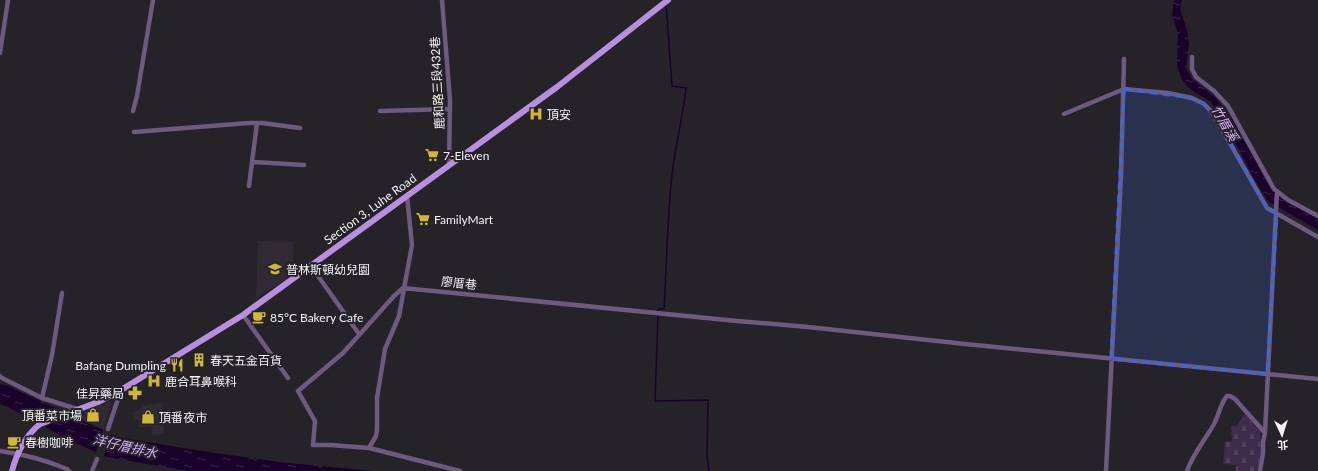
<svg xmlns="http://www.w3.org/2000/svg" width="1318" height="471" viewBox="0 0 1318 471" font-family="Lato,'Noto Sans TC',sans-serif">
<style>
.built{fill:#2f2a34}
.cemetery{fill:url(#cemetery-stones)}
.water{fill:url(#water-ripples)}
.pier{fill:#252328}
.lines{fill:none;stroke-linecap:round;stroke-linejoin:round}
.stream{stroke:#1a012b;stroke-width:1.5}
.minor{stroke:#6e5a81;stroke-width:4.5}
.major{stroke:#b88fdf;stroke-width:6}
.marked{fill:#3d67dc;fill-opacity:0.2;stroke:#3d67dc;stroke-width:3;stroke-dasharray:8 5;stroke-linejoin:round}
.labels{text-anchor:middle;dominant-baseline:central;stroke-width:4;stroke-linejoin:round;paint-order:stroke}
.street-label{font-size:12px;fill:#f3f2f5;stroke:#252328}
.poi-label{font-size:12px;fill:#f3f2f5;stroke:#252328;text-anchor:start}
.water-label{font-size:13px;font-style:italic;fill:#d8b1ff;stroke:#252328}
</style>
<defs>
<pattern id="cemetery-stones" width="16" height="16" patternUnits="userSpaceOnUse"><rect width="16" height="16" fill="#3d2c4c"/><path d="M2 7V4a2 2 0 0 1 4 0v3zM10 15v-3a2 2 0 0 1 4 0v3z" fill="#50415e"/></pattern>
<pattern id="water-ripples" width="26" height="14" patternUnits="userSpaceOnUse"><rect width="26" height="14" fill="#1a012b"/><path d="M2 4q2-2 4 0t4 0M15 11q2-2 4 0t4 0" fill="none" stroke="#3c264a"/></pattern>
</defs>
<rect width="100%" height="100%" fill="#252328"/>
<path class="built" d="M258 241 294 242 292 276 256 298Z
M112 401 104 429 77 417 78 414Z
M162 402 164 434 153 435 151 427H139V420H134L131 414 144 406Z"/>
<path class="cemetery" d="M1245 414 1260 432 1261 452 1257 471H1236V465L1223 464 1225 442 1232 441 1231 426H1236Z"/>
<path class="water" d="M1174 0H1182L1180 9 1187 30 1189 43 1186 68 1193 80 1215 97 1233 120 1271 189 1281 197 1318 217V230L1269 202 1260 189 1226 126 1211 102 1191 90 1182 80 1177 66 1178 33 1172 15Z
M0 384 8 386 118 437 183 448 279 462 373 471H188L107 457 75 443 10 408 0 404Z"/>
<path class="pier" d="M56 408 76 416 52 423 44 428 33 422Z
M103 430 112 433 103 458 95 454Z"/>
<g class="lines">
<path class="stream" d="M658 311V309H664C667 261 667 213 673 166 677 140 683 114 686 88L672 86 666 4
M658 315 655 401 708 400 707 455 709 471"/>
<path class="minor" d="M442 0 450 100 449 165
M0 53 8 0
M1192 57V69L1196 77 1214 91 1228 106 1274 189 1288 200 1318 216
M133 111 137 96 153 0
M380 111 450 109
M1064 114 1124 89 1168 93 1192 98 1204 104 1212 112 1267 208 1318 237
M257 123 252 162 304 165
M134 132 249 123H262L300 128
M249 186 252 162
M311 266 359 334
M243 315 288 378
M0 376 2 378 42 398 77 409
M42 398 52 355 62 293
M108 429 121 390
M369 448 376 436 377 430V398L385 349 399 316 412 245 407 196
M0 451C23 454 45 460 67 469L69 471
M92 471 97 459
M460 471 369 448 331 445H313L315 421 298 391 343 353 394 296 403 288 737 321 808 327 965 344 1318 379
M1106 471 1121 176 1124 59
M1187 471C1193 454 1205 440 1214 424 1219 415 1220 404 1227 396H1230L1235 399 1265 433
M1260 471 1263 453V442L1265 433 1277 191"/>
<path class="major" d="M12 471C17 452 25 436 40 424L98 402 121 390 243 315 557 87 668 0"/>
</g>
<path class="marked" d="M1124 89 1192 98 1204 104 1222 127 1267 208 1277 214 1267 374 1111 359Z"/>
<defs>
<g id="hospital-bare" transform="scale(1.08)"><path d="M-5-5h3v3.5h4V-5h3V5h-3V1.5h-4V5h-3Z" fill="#d1b736" stroke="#252328" stroke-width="2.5" paint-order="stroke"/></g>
<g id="supermarket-bare" transform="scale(1.08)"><path d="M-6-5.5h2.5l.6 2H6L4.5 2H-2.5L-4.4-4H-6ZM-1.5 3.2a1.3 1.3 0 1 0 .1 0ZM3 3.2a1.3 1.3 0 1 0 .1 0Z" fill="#d1b736" stroke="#252328" stroke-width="2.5" paint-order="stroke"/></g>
<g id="school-bare" transform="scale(1.08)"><path d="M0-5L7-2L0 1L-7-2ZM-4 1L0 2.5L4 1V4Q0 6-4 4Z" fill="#d1b736" stroke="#252328" stroke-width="2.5" paint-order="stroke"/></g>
<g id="cafe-bare" transform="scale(1.08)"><path d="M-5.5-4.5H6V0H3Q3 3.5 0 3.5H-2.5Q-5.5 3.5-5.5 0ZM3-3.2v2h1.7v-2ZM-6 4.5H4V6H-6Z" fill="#d1b736" stroke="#252328" stroke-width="2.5" paint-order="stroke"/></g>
<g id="building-bare" transform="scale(1.08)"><path d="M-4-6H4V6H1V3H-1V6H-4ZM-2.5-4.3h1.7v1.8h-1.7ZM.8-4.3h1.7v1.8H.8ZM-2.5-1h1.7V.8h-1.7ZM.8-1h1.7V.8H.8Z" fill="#d1b736" stroke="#252328" stroke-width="2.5" paint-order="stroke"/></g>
<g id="restaurant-bare" transform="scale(1.08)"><path d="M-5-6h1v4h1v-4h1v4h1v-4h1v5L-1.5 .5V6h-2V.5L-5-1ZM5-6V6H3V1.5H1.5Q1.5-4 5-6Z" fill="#d1b736" stroke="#252328" stroke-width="2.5" paint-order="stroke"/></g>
<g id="pharmacy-bare" transform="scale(1.08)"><path d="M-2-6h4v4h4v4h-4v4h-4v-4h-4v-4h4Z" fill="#d1b736" stroke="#252328" stroke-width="2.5" paint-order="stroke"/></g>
<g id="shop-bare" transform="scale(1.08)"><path d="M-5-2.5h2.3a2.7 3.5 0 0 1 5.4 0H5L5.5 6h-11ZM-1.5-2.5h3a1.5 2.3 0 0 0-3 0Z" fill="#d1b736" stroke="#252328" stroke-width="2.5" paint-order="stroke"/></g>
</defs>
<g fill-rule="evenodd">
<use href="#hospital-bare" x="536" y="114"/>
<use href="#supermarket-bare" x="432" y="155"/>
<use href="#supermarket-bare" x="423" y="219"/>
<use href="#school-bare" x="275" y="269"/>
<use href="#cafe-bare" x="259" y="317"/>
<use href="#building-bare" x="199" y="360"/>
<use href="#restaurant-bare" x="177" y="365"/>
<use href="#hospital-bare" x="154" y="381"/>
<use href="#pharmacy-bare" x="135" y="393"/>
<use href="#shop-bare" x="93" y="415"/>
<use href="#shop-bare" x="148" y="417"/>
<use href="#cafe-bare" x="14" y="442"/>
</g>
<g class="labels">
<g class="street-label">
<text transform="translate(437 83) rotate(-93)">鹿和路三段432巷</text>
<text transform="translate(370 209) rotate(-36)">Section 3, Luhe Road</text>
<text transform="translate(459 283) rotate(6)">廖厝巷</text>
</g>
<g class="poi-label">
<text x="547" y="114">頂安</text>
<text x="443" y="155">7-Eleven</text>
<text x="434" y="219">FamilyMart</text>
<text x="286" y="269">普林斯頓幼兒園</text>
<text x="270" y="317">85°C Bakery Cafe</text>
<text x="210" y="360">春天五金百貨</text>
<text x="166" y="365" text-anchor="end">Bafang Dumpling</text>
<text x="165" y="381">鹿合耳鼻喉科</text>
<text x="124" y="393" text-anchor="end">佳昇藥局</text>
<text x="82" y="415" text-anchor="end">頂番菜市場</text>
<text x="159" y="417">頂番夜市</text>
<text x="25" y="442">春樹咖啡</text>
</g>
<g class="water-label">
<text transform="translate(1225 123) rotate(59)">竹厝溪</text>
<text transform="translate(125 446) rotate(13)">洋仔厝排水</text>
</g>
</g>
<g transform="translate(1282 435) rotate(176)" stroke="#252328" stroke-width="3" paint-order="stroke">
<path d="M0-3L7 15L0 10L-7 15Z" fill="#f3f2f5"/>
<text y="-6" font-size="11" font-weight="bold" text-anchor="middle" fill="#f3f2f5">北</text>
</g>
</svg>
